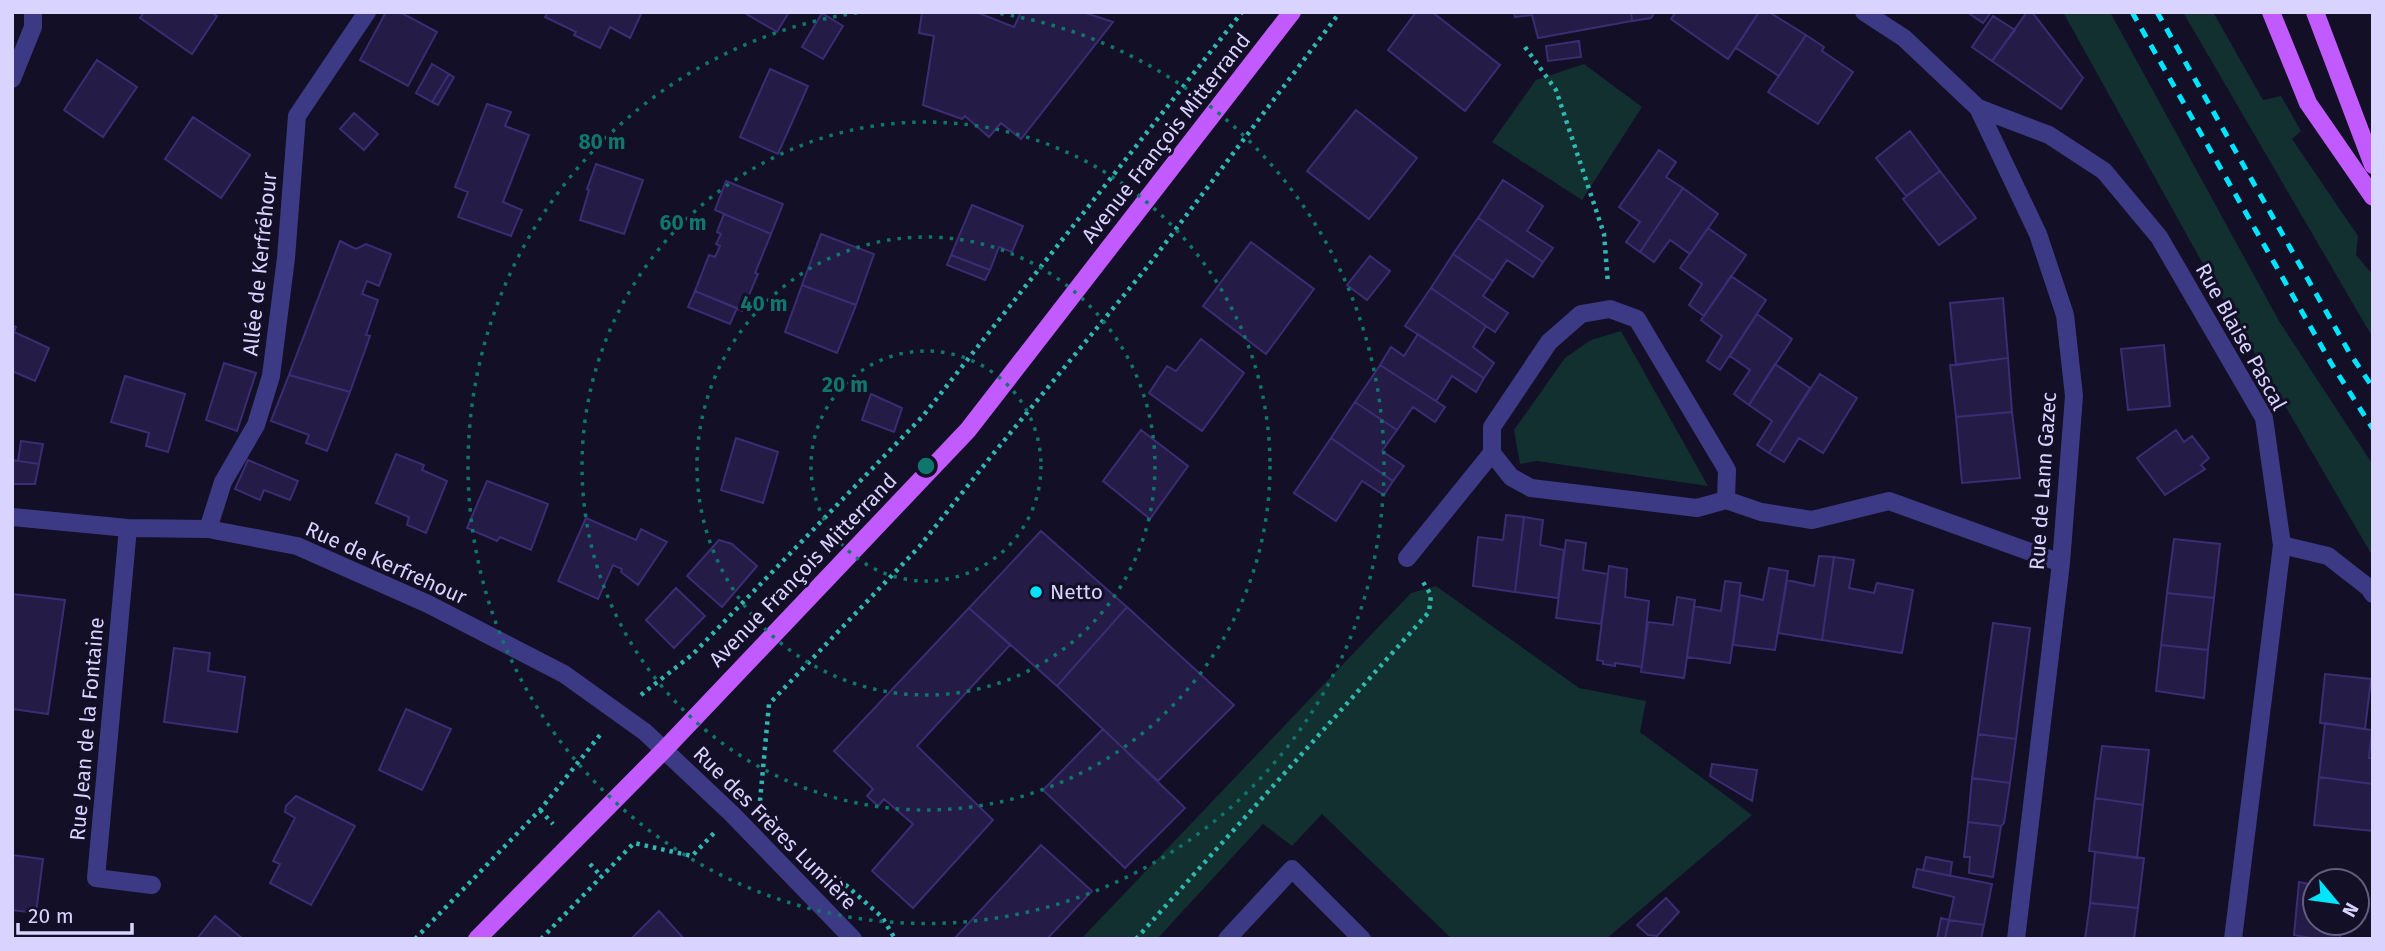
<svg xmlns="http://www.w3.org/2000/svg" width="2385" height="951" viewBox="0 0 2385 951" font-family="'Fira Sans',sans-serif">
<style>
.green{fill:#12302f}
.building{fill:#241b47;stroke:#3b2d73;stroke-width:2}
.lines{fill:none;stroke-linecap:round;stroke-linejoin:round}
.path{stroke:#2fb8b0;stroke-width:4.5;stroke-dasharray:3.5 5;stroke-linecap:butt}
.minor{stroke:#3d3a85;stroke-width:18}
.major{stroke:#c25bff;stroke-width:18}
.rail{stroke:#00e5ff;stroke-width:5;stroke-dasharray:10 9;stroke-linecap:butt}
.ring{fill:none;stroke:#0f766e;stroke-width:3.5;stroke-dasharray:3.5 7}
.poi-dot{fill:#00e5ff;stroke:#130f26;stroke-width:2.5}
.labels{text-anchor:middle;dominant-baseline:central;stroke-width:6;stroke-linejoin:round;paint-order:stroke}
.street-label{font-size:21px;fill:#d9d4ff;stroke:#130f26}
.poi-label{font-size:21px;fill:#d9d4ff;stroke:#130f26;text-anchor:start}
.centre{fill:#0f766e;stroke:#130f26;stroke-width:3.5}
.ring-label{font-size:21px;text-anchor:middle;font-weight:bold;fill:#0f766e;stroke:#130f26;stroke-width:6;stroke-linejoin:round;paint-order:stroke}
</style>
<rect width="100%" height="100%" fill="#130f26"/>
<path class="green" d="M2063 12H2110L2279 321 2373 465V557L2208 273Z
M2183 12H2213L2263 100 2281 96 2301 131 2292 139 2358 236 2356 255 2373 275V338Z
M1584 64 1642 107 1582 200 1492 142 1536 80Z
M1621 331 1708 486 1537 461 1520 464 1514 430 1565 358 1591 340Z
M1436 586 1579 688 1646 701 1640 732 1752 815 1606 939H1452L1322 814 1292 846 1263 824 1157 939H1081L1411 593Z"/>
<path class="building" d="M144 12H211L217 16 192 54 140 18Z
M386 12H400L437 32 408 86 360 60Z
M548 12H642L630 38 610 27 600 48 574 35 576 32 545 17Z
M743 12H789L777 32Z
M922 12H976L1014 27 1021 12H1083L1113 22 1021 139 1001 123 989 137 965 116 962 119 923 105 934 36 919 33Z
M1416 12H1432L1500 65 1465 111 1388 50Z
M1514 12H1631L1632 21 1538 38 1532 15 1515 17Z
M1631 12H1655L1651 18 1632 21Z
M1676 12H1759L1728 59 1671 19Z
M1759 12H1769L1806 35 1779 76 1736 48Z
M1967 12H1991L1983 23Z
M2027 12H2032L2083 78 2061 109 1992 61Z
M822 13 843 26 823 59 802 47Z
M1993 16 2015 30 1992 61 1972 47Z
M1806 35 1824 47 1822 51 1853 72 1818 124 1768 92Z
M1579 41 1581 57 1548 61 1546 46Z
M97 60 137 87 103 137 64 110Z
M432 64 449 74 432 102 416 93Z
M770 69 808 86 778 154 740 137Z
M449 74 454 77 438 105 432 102Z
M487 104 511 112 505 126 529 135 503 202 522 210 511 236 458 217 468 192 455 187Z
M1356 110 1417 158 1369 219 1307 171Z
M354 113 378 134 364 150 340 129Z
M193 117 250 155 221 198 165 159Z
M1910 131 1940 171 1906 196 1876 158Z
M1659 150 1676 162 1666 177 1683 188 1640 252 1626 242 1640 222 1619 207Z
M596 164 643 180 624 234 580 220 589 190 587 189Z
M1940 171 1976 218 1939 245 1903 199Z
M1503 180 1543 206 1527 231 1553 248 1543 262 1478 218Z
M726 181 783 204 771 234 715 210Z
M1683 188 1718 214 1690 254 1670 240 1654 262 1640 252Z
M972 205 1023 226 1012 252 999 247 990 270 951 255Z
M724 214 771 234 755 273 758 274 742 311 695 291 709 255 715 257 720 246 716 244 721 234 717 232Z
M1478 218 1543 262 1533 277 1507 260 1493 281 1453 254Z
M1708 228 1746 255 1704 316 1689 305 1702 284 1680 268Z
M821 234 874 254 856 305 802 285Z
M340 241 356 249 366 244 391 254 379 286 367 281 362 294 378 300 366 335 370 336 350 392 289 375Z
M1251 242 1314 289 1266 354 1203 306Z
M1453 254 1493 281 1483 296 1508 313 1495 332 1431 288Z
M951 255 990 270 985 280 947 265Z
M1370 256 1390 271 1367 300 1347 285Z
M1731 276 1766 300 1720 370 1707 361 1722 336 1701 320Z
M802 285 856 305 837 353 785 332Z
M1431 288 1486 326 1473 347 1494 363 1484 378 1405 326Z
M695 291 737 308 730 324 688 307Z
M2003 298 2008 358 1956 365 1950 303Z
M1757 314 1792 339 1749 405 1734 394 1750 370 1730 356Z
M12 325 16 327 14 332 49 348 35 381 12 371Z
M1418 334 1484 378 1476 392 1452 376 1436 401 1380 365 1391 347 1404 356Z
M1201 339 1244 373 1202 431 1149 393 1167 366 1176 371Z
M2164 345 2170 406 2128 410 2121 349Z
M2008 358 2012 412 1956 417 1950 365Z
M224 363 256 373 237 431 206 420Z
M1775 364 1810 388 1769 453 1757 445 1772 421 1749 405Z
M1380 365 1445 407 1435 422 1413 407 1397 430 1355 402Z
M1820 374 1857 398 1823 453 1799 438 1784 462 1769 453Z
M289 375 350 392 327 451 306 443 309 435 271 421Z
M125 376 185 394 168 452 146 446 149 433 111 422Z
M871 394 902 408 894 432 862 420Z
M1355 402 1397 430 1382 451 1404 466 1393 481 1331 438Z
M2012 412 2020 478 1962 483 1956 417Z
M1141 430 1188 466 1150 519 1103 481Z
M2176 430 2184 442 2192 436 2209 458 2201 465 2205 469 2165 495 2137 458Z
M736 438 778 452 763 503 721 490Z
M1331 438 1393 481 1384 495 1362 481 1336 521 1294 493Z
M21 441 43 444 39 464 18 461Z
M396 454 424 465 422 470 447 481 426 533 407 525 409 517 376 503Z
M12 460 39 464 35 484H12Z
M248 460 298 481 290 500 264 490 260 500 235 489Z
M487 481 548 504 531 550 500 537 497 541 467 528Z
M1506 515 1524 517 1515 592 1473 586 1478 537 1503 540Z
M1524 517 1543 520 1540 545 1564 550 1558 598 1515 592Z
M586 518 636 540 641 529 667 542 638 585 621 572 622 569 613 565 598 599 558 581Z
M1041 531 1127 607 1057 686 969 608Z
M2174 539 2220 544 2214 598 2167 593Z
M719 540 732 544 757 566 722 607 687 576Z
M1566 540 1586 543 1583 570 1608 574 1601 624 1556 618Z
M1819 556 1834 557 1822 640 1778 633 1787 580 1814 586Z
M1834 557 1854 560 1849 588 1874 593 1877 583 1913 590 1902 653 1822 640Z
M1609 566 1627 569 1625 597 1649 601 1642 667 1615 663V666L1603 664V661L1597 660Z
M1769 568 1788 571 1775 650 1733 645 1740 595 1763 600Z
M1725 581 1741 583 1730 663 1687 657 1694 606 1721 611Z
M676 588 705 616 674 648 646 620Z
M2167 593 2214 598 2208 650 2161 645Z
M12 594 65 600 48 714 12 709Z
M1677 597 1695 600 1684 678 1641 672 1648 622 1673 625Z
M1127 607 1234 705 1158 781 1057 686Z
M969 608 1010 645 917 746 993 820 913 908 872 871 913 824 884 799 878 806 867 796 873 789 834 751Z
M1993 623 2030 628 2016 739 1978 734Z
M2161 645 2208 650 2204 698 2156 691Z
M174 648 210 653 208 671 245 677 237 732 164 722Z
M2325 674 2371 679 2365 729 2320 723Z
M406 709 451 729 422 790 379 770Z
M2325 723 2372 730 2369 758H2373V784L2319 777Z
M1103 729 1185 808 1125 868 1043 790Z
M1978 734 2016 739 2010 783 1972 778Z
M2102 746 2149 750 2143 805 2095 798Z
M1712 764 1757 770 1752 801 1710 776Z
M2319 777 2373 784V831L2314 825Z
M1972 778 2010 783 2004 823 2001 826 1968 822Z
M296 796 355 826 311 905 270 883 280 864 273 861 295 818 285 812 286 806Z
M2095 798 2143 805 2137 858 2089 851Z
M1968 822 2001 826 1993 877 1969 873 1970 857H1964Z
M1041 845 1092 891 1047 939H954Z
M2095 852 2144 858 2138 908 2090 903Z
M12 855 43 859 36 913 12 910Z
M1926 857 1952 862 1950 876 1923 870Z
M1917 869 1992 884 1984 925 1949 920 1954 897 1913 887Z
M2299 882 2315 885V923H2341L2340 939H2316L2294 935Z
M1666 898 1679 912 1657 936 1648 935 1637 925Z
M2090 903 2138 908 2134 939H2085Z
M659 911 684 939H631Z
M215 916 243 939H197Z
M1941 918 1949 920 1945 939H1937Z
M1949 920 1984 925 1981 939H1945Z"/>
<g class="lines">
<path class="path" d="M1525 47 1556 90 1604 234 1608 284
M641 695 693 654 923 416 1242 12
M760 801 769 704 919 547 993 454 1148 266 1340 12
M540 810 553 824
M590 864 601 876
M839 879 882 917 895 939
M415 939 540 810 600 735
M541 939 634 843 692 856 714 833
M1136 939 1429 612 1431 595 1423 582"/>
<path class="minor" d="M1864 12 1904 38 1978 108 2038 234 2065 315 2074 396 2061 563 2016 939
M12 79 33 27V12
M1978 108 2049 135 2104 171 2159 237 2264 418 2282 545 2233 939
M1726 500 1727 470 1637 319 1610 309 1581 314 1549 342 1492 427V453L1511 477 1531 488 1697 508 1726 500 1761 512 1812 520 1889 501 2061 563
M12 517 128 528 208 529 297 546 428 604 564 674 645 732 732 814 853 939
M128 528 96 878 152 885
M208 529 223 482 256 425 271 376 286 258 297 116 367 12
M2282 545 2328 556 2369 588 2373 594
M1407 558 1492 453
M1227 939 1292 869 1362 939"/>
<path class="major" d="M2271 12 2308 103 2373 197
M2315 12 2373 165
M477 939 664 750 968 430 1292 12"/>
<path class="rail" d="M2132 12 2331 363 2373 429
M2157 12 2349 352 2373 388"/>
</g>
<g class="ring">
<circle cx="926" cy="466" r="115"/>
<circle cx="926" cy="466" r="229"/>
<circle cx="926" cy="466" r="344"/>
<path d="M990 12A458 458 0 1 1 862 12"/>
</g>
<circle class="poi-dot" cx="1036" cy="592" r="7"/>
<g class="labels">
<g class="street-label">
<text transform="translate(1166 138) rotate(-52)">Avenue François Mitterrand</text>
<text transform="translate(260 264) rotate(-84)">Allée de Kerfréhour</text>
<text transform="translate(2241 337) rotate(61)">Rue Blaise Pascal</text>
<text transform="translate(2043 481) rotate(-86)">Rue de Lann Gazec</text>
<text transform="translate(386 563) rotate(24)">Rue de Kerfrehour</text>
<text transform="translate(803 570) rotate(-46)">Avenue François Mitterrand</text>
<text transform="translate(87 729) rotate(-85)">Rue Jean de la Fontaine</text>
<text transform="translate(775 828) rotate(45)">Rue des Frères Lumière</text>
</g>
<g class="poi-label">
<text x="1050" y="592">Netto</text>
</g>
</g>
<circle cx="926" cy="466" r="10" class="centre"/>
<g class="ring-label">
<text x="602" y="149">80 m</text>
<text x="683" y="230">60 m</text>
<text x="764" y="311">40 m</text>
<text x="845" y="392">20 m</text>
</g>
<rect width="2385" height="951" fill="none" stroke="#d9d4ff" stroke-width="28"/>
<g transform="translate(2336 902) rotate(119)"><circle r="33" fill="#130f26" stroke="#625e7d" stroke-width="2"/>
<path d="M0-5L12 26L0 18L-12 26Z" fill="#00e5ff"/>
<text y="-10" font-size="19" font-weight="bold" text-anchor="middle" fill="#d9d4ff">N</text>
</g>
<path d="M18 923v10h114v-10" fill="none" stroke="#d9d4ff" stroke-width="3.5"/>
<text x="28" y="923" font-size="21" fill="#d9d4ff" stroke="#130f26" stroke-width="5" paint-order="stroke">20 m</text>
</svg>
